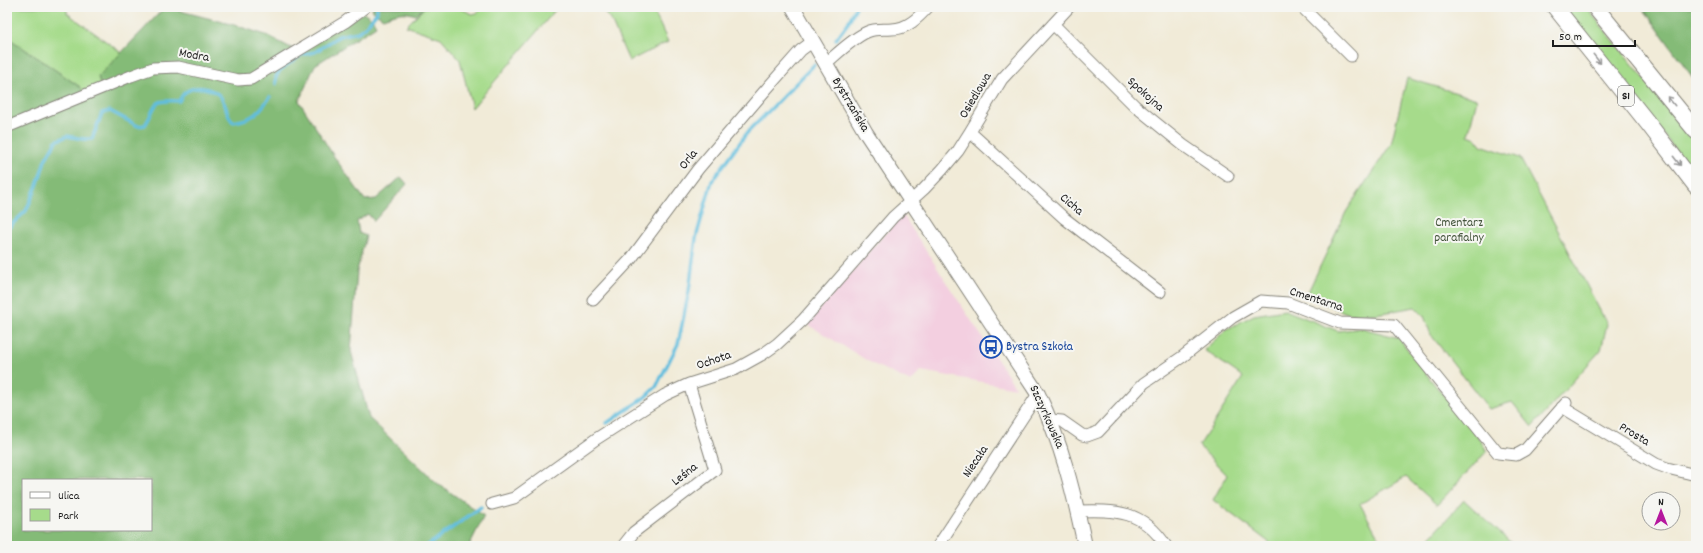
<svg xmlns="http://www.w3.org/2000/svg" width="1703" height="553" viewBox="0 0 1703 553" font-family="Dekko,sans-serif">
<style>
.built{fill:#f3cfe0}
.green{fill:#a6db8b;stroke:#617c54}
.forest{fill:#84bb77;stroke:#506c4a;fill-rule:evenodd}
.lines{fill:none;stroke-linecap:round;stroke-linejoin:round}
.stream{stroke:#60bede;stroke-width:3.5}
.minor-casing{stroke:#86847a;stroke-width:13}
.major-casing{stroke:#86847a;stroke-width:16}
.highway-casing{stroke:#86847a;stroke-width:18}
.minor{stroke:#fff;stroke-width:11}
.major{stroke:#fff;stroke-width:14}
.highway{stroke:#fff;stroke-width:16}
.oneway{stroke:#999}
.labels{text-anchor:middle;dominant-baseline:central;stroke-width:4;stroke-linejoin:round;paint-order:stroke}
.shield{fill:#f6f6f2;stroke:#5d5d5c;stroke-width:1}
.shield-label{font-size:12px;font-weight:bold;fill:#1c1c1c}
.street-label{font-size:13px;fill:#1c1c1c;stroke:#f6f6f2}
.park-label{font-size:13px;fill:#45553d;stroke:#f6f6f2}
.transit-label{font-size:13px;fill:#164399;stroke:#f6f6f2;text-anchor:start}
</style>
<rect width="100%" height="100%" fill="#f6f6f2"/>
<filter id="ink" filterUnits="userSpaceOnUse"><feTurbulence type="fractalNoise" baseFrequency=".025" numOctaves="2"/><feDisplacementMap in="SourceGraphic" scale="8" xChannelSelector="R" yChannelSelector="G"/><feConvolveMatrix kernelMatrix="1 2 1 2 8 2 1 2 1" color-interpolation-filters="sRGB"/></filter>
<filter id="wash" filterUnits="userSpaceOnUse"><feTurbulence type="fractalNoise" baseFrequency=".012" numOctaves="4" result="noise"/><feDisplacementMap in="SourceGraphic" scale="16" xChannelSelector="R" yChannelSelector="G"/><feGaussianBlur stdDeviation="0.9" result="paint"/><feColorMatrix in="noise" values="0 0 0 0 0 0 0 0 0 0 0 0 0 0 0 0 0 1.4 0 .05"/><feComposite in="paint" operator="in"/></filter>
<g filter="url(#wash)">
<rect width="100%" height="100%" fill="#f1ebd8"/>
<path class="built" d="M903 215 965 311 1016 388 921 371 911 382 873 364 807 324 876 244Z"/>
<path class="green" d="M7 7H67V13L122 53 98 77 101 86 85 92 80 87 7 37Z
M425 7H457L472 14 477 13 482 7H558L472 108 460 60 441 38 406 26Z
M603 7H652L668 42 629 61 610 18 606 15Z
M1563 7H1586L1696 142V176Z
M1407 78 1477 99 1468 135 1476 138 1481 145 1520 158 1607 324 1601 350 1532 427 1512 402 1489 409 1431 335 1424 316 1415 307 1376 314H1349L1306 296 1346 212 1391 144Z
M1285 310 1338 331 1362 328 1399 338 1430 379 1478 437 1487 451 1437 505 1406 477 1360 504 1380 540 1387 546H1274L1213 500 1227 475 1199 446 1243 377 1204 350 1227 329 1254 315Z
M1464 500 1509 541 1514 546H1427L1424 544Z"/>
<path class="forest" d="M165 7 231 24 266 35 293 49 250 77 178 64 101 86 98 77Z
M372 7H425L415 15C404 10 394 14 383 18L373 11Z
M1642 7H1694L1696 9V82Z
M363 13C368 14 375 20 376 26L315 65 299 101 335 158 365 200 376 199 401 177 407 184 374 221 368 214 357 221 359 233 366 236 357 271 351 351 369 418 437 483 484 516 469 546H7V129L88 95 166 69 244 83ZM23 480H151V530H23Z
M7 37 80 87 85 92 7 123Z"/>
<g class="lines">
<path class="stream" d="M836 39 848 23 856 7
M276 84V77L280 70 301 55 315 52 339 36 358 32 366 26 377 12V7
M7 229 26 211 38 183 45 160 56 141 67 136 83 139H92L102 113 110 111 138 126 145 125C158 106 149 99 179 101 181 97 183 93 187 91 199 84 219 89 224 103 228 111 226 114 233 122 254 119 258 113 270 97
M607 423 644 398 656 387 678 344 689 291 696 238 712 181 747 133 814 65
M427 546 481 507"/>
</g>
</g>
<g filter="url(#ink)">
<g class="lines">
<g class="minor-casing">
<path id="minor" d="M1302 7 1351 56
M1053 24 1135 106 1183 145 1228 176
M825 64C837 54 853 38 867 32 876 28 883 30 892 29 907 29 918 18 928 7
M7 127 131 76 153 68 178 67 238 80 251 79 345 22 365 7
M970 132 1064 218 1160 292
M593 300 631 259 698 169 763 93 801 50 812 42
M1562 407 1656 464 1667 468 1696 475
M1051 420 1062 421 1082 435 1087 436 1098 432 1144 383 1182 357 1233 317 1261 301 1288 303 1340 323 1394 325 1498 453 1516 455 1525 450 1566 403
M492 504 514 498 596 439 665 395 689 384 736 369 763 354 777 344 803 320 893 217 924 189 942 170 958 151 970 132 1002 79 1069 7
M1077 511C1116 510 1143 510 1166 546
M623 546 634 532 715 470 689 384
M938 546 1038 394"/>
</g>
<g class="major-casing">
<path id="major" d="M793 7 866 133 1038 394C1062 443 1074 494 1085 546"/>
</g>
<g class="highway-casing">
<path id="highway" d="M1555 7 1647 122 1696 186
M1595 7 1696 131"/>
</g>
<use href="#minor" class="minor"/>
<use href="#major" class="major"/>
<use href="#highway" class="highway"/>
</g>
<defs><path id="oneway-shaft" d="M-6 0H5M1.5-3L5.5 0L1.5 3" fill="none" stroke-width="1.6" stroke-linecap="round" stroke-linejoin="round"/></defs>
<g class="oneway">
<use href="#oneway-shaft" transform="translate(1597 59) rotate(51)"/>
<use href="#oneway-shaft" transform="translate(1671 101) rotate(-129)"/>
<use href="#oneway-shaft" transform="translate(1677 161) rotate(52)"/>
</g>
</g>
<defs>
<g id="bus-ring" transform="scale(1.15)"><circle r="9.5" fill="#f6f6f2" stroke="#1a4fb4" stroke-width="1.5"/><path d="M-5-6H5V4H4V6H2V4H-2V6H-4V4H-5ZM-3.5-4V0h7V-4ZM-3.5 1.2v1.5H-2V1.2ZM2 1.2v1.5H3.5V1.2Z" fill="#1a4fb4"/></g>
</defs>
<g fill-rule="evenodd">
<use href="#bus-ring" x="991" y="347"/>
</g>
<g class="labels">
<rect class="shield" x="1618" y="86" width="16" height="20" rx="3"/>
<g class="shield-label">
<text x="1626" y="96">S1</text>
</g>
<g class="street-label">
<text transform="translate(194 56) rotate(10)">Modra</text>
<text transform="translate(1145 95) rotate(42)">Spokojna</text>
<text transform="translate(976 96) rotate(-59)">Osiedlowa</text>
<text transform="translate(850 105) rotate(59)">Bystrzańska</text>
<text transform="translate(689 160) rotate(-51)">Orla</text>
<text transform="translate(1071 205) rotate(40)">Cicha</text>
<text transform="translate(1316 300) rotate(18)">Cmentarna</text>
<text transform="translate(714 361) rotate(-19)">Ochota</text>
<text transform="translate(1046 417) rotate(66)">Szczyrkowska</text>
<text transform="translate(1634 435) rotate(31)">Prosta</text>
<text transform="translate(976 462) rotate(-56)">Niecała</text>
<text transform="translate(685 475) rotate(-38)">Leśna</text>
</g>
<g class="park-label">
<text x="1459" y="223">Cmentarz<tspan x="1459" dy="15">parafialny</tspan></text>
</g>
<g class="transit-label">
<text x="1006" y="347">Bystra Szkoła</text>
</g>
</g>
<rect width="1703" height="553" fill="none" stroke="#f6f6f2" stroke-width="24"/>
<rect x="22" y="479" width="130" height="52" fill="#f6f6f2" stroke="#9f9f9c"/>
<rect x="30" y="492" width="20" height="6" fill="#ffffff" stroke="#9f9f9c"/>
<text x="58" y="499" font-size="12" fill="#1c1c1c">Ulica</text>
<rect x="30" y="509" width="20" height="12" fill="#a6db8b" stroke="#9f9f9c"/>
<text x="58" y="519" font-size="12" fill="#1c1c1c">Park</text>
<g transform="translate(1661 511)"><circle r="19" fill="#f6f6f2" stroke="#9f9f9c"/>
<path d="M0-3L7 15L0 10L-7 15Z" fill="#b5179e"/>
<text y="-6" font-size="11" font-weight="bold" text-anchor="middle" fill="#1c1c1c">N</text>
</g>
<path d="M1553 40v6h82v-6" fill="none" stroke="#1c1c1c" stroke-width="2"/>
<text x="1559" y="40" font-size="12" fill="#1c1c1c" stroke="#f6f6f2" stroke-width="3" paint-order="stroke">50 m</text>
</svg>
